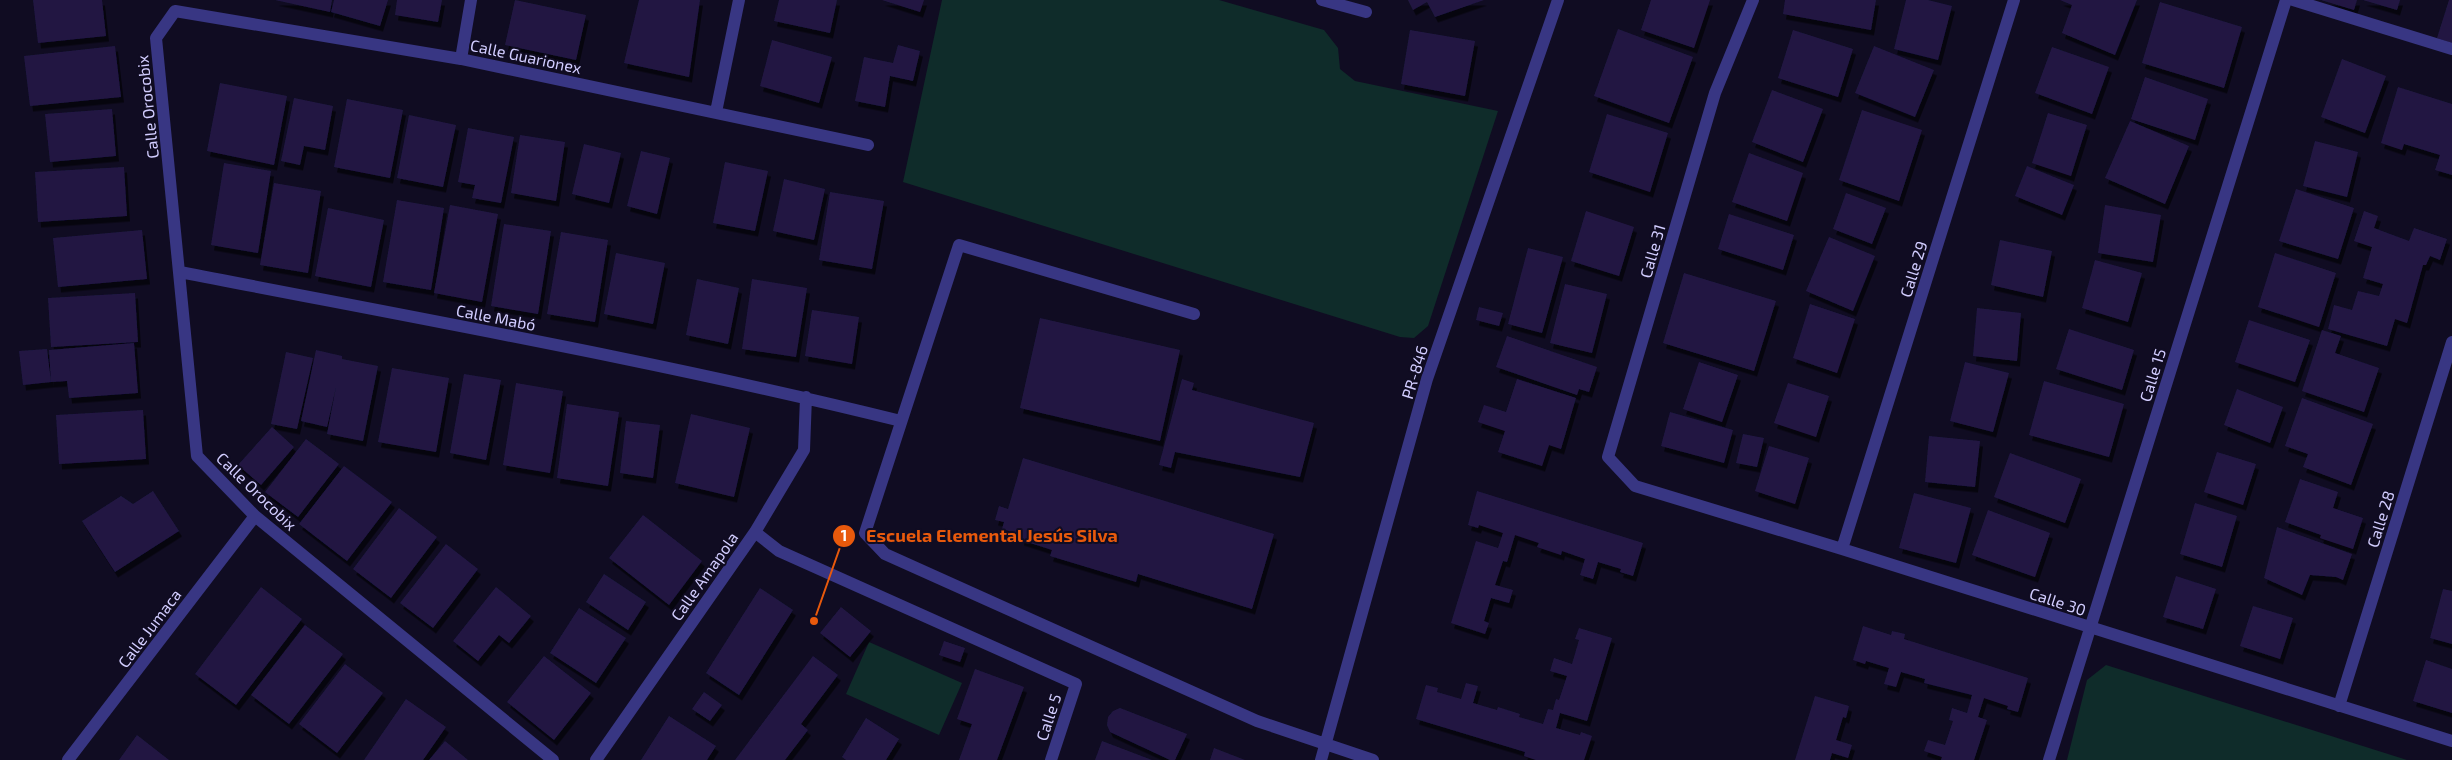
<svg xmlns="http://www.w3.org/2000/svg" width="2452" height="760" viewBox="0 0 2452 760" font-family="'Exo 2',sans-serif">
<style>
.green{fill:#0f2c2a}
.building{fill:#201843;filter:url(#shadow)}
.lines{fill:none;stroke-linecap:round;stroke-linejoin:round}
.minor{stroke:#383683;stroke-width:12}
.labels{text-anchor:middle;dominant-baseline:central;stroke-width:4;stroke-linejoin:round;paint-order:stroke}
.street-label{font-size:16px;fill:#d2cdff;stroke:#100c22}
.leader{fill:none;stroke:#e8590c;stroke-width:2}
.callout-dot{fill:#e8590c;stroke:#100c22;stroke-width:2}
.mark-label{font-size:15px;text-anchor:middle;font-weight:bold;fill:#fff}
.callout-label{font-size:18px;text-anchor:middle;font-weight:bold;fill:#e8590c;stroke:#100c22;stroke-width:4;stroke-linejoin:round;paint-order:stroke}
</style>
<defs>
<filter id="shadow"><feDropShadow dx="3" dy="5.5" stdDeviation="0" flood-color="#0009"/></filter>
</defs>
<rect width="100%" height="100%" fill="#100c22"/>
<path class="green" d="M942 0H1219L1324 30 1338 48 1340 69 1355 81 1498 111 1428 326 1414 338 1400 337 903 182Z
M869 642 962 683 939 735 846 694Z
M2106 665 2407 760H2067L2087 680Z"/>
<path class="building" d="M33 0H102L106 36 38 43Z
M275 0H332L330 12Z
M334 0H388L380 26 331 12Z
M397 0H442L438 22 395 15Z
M515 0 586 15 576 60 505 45Z
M639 0H700L689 77 624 63Z
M779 0H837L830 33 774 21Z
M882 0H924L920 12Z
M1408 0H1484L1435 17 1427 2 1413 10Z
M1651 0H1710L1694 48 1641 30Z
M1785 0H1876L1871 30 1783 14Z
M1906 0H1928L1952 6 1938 60 1894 49Z
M2060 0H2137L2115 55 2062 33 2072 5Z
M2321 0H2357L2354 10Z
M2363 0H2400L2397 10Z
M2449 0H2452V43L2437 38Z
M2160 2 2242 27 2224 88 2142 63Z
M1618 29 1693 57 1669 123 1594 96Z
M1410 30 1475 41 1465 96 1401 84Z
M1793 30 1853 49 1838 97 1778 78Z
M772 40 832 57 819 103 760 86Z
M898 45 920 51 913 81 890 76 885 107 855 101 864 57 893 63Z
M115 46 121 97 30 106 24 56Z
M1874 46 1934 70 1915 117 1855 93Z
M2052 47 2109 67 2092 114 2035 93Z
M2342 59 2386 76 2365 133 2321 117Z
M2145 77 2208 99 2195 140 2131 119Z
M220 83 287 96 274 165 207 151Z
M2398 87 2452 104V175L2435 170 2440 155 2404 144 2402 150 2381 143Z
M1772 90 1823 109 1803 162 1752 142Z
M294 98 333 106 325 150 304 146 300 165 281 161Z
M347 99 403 110 390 178 334 167Z
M112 109 116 156 50 162 45 114Z
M1862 110 1922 130 1899 201 1839 180Z
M2048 113 2087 125 2071 176 2032 163Z
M1607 114 1668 133 1650 192 1589 172Z
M409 115 456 125 443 187 397 178Z
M2130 121 2189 146 2165 204 2105 178Z
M468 128 514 137 501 203 472 198 475 185 458 182Z
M520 135 565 142 556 201 511 193Z
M2315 141 2358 152 2347 197 2303 186Z
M584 144 621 153 609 203 572 194Z
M641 151 670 158 657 214 627 206Z
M1749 153 1803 173 1787 221 1732 202Z
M725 162 768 171 755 231 713 223Z
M224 163 271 171 258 253 211 245Z
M2027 166 2074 185 2062 215 2015 196Z
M124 167 127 216 38 222 35 172Z
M784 179 825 189 814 240 773 231Z
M274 183 321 191 308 273 260 265Z
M2296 189 2354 208 2338 259 2279 241Z
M830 192 884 201 872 269 819 260Z
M1846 193 1886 208 1872 244 1833 229Z
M397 200 444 208 431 290 383 282Z
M450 205 498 214 482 302 434 293Z
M2105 205 2161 215 2153 262 2098 253Z
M328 208 384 220 371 287 315 276Z
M1586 211 1634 227 1619 276 1571 261Z
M2364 211 2378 216 2374 228 2409 241 2414 228 2447 239 2440 260 2430 256 2426 265H2423L2407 323 2395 319 2387 346 2328 329 2334 305 2352 310 2358 291 2379 296 2383 284 2363 278 2372 247 2354 241Z
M1729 214 1794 235 1783 270 1718 249Z
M504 224 551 231 538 314 491 306Z
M142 230 147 279 58 287 53 238Z
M561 232 608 240 595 322 547 314Z
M1829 237 1875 256 1853 311 1806 291Z
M2000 240 2052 251 2043 297 1991 285Z
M1528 248 1563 257 1542 333 1508 324Z
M616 253 665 263 653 324 604 314Z
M2275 253 2336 273 2319 327 2258 307Z
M2095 260 2142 273 2128 322 2082 308Z
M1684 273 1776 301 1754 371 1663 343Z
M697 279 739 288 728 344 686 335Z
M752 279 807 288 796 357 742 349Z
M1565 284 1607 294 1592 353 1550 343Z
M135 293 138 342 51 347 48 298Z
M1810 304 1855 319 1837 373 1793 358Z
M1479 307 1503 313 1499 326 1476 320Z
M1977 308 2021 313 2017 361 1973 356Z
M812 310 859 317 852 364 805 356Z
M1040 318 1180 350 1160 441 1020 408Z
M2249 320 2310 340 2295 382 2235 362Z
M2069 329 2134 350 2122 390 2056 369Z
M2322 330 2341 336 2335 353 2379 368 2364 412 2302 391Z
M1507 336 1597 367 1589 392 1579 389 1577 395 1496 367Z
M134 343 138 393 69 398 67 381 51 382 49 350Z
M47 349 51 382 23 385 19 351Z
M316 350 342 356V359L378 366 363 441 327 434 336 387 327 427 301 421Z
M286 352 313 358 297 429 271 424Z
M1699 362 1738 375 1722 422 1683 409Z
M1965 362 2009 373 1993 432 1950 421Z
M392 368 449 378 436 452 378 442Z
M464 374 501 380 486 460 450 453Z
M1182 379 1194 383 1192 390 1314 423 1300 477 1175 452 1171 468 1159 465Z
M1517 379 1576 398 1561 449 1549 445 1542 466 1498 452 1505 431 1478 422 1484 405 1506 412Z
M2044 381 2124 404 2109 457 2029 435Z
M516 383 563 391 550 473 503 465Z
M1788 383 1829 396 1816 437 1774 423Z
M2237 389 2283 407 2270 443 2224 425Z
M2302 398 2373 424 2351 485 2303 467 2308 454 2285 446Z
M567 404 619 412 608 486 557 478Z
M143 410 146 459 59 464 56 415Z
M1670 412 1733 430 1724 463 1661 446Z
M691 414 750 428 734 497 675 483Z
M626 421 660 425 653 478 620 473Z
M272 427 294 447 261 485 238 465Z
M1743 434 1764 438 1757 467 1736 463Z
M1929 436 1980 441 1975 487 1925 482Z
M306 439 339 464 298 517 265 492Z
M1769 446 1809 458 1795 504 1755 491Z
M2217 452 2256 464 2243 505 2204 492Z
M2010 453 2081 479 2065 523 1994 497Z
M1023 458 1274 534 1252 609 1138 574 1136 582 1050 556 1052 550 1021 540 1022 535 1002 529 1004 522 995 520 999 506 1008 509Z
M344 466 392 502 347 561 299 524Z
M2300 479 2338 492 2333 508 2363 518 2353 549 2320 538 2321 535 2285 522Z
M153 491 179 531 115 572 82 521 121 496 133 504Z
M1477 491 1643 543 1633 576 1620 572 1621 569 1598 562 1593 579 1580 575 1585 559 1562 551 1561 555 1537 547 1539 543 1515 535 1507 562 1503 561 1495 585 1513 590 1509 603 1491 598 1484 621 1489 623 1485 634 1451 623 1476 541 1498 548 1503 533 1479 525 1478 528 1468 525Z
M1914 493 1971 508 1956 563 1899 548Z
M2195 503 2237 516 2222 567 2180 554Z
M399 508 437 537 391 598 353 569Z
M1988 510 2050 533 2035 577 1972 555Z
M643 515 702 561 669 605 609 558Z
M2277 527 2352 554 2343 580 2336 577 2310 575 2302 595 2264 578Z
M446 544 478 569 433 628 400 603Z
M604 574 646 602 628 630 586 602Z
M2176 576 2216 589 2203 629 2163 617Z
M261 587 302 619 236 705 195 674Z
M496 587 531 616 509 643 499 635 478 661 453 641Z
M760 588 793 610 739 695 706 673Z
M2443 589 2452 591V644L2430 638Z
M2253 606 2293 618 2280 659 2240 646Z
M841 607 871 631 850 657 820 633Z
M579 608 626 638 596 683 550 653Z
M305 625 343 654 289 724 251 695Z
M1863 626 1891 635 1892 631 1905 634 1904 639 2028 678 2018 712 2007 709 2008 706 1984 698 1978 717 1987 720 1974 760H1941L1942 757 1924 751 1928 740 1945 745 1953 721 1949 720 1952 708 1967 713 1972 695 1924 683 1925 679 1901 672 1896 687 1884 684 1889 668 1866 661 1865 664 1853 660Z
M1579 628 1612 638 1587 721 1560 713 1556 728 1580 735 1581 732 1592 736 1584 760H1536L1524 756 1525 752 1416 719 1426 685 1438 688 1437 692 1461 699 1466 683 1478 686 1473 703 1497 710 1498 707 1520 714 1519 717 1543 724 1548 709 1553 710 1556 699 1559 700 1567 676 1550 671 1554 658 1572 664 1579 640 1575 639Z
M944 641 965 648 960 662 939 655Z
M544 656 591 693 554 740 507 702Z
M813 656 838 675 801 724 808 730 785 760H735Z
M2426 660 2452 669V713L2413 701Z
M345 664 383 693 337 753 299 724Z
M975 669 1024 687 997 760H959L972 724 957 719Z
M704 692 722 705 710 721 692 709Z
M1815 696 1849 706 1846 718 1843 717 1836 740 1852 745 1848 758 1832 753 1830 760H1795Z
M406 699 446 727 423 760H364Z
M1120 708 1187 734 1175 760H1170L1110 732 1107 725 1108 717 1113 711Z
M669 716 716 746 707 760H641Z
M866 718 899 739 886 760H846L842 757Z
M137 735 169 760H119Z
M445 741 468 760H429Z
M1102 741 1152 760H1095Z
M1214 748 1245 760H1210Z"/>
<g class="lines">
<path class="minor" d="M1322 0 1366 12
M1753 0 1715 93 1608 457 1635 486 1842 549 2452 741
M2293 0 2452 49
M461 59 471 0
M716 112 739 0
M180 272C421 319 663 362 901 421
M1194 314 959 245 865 533 885 554 1257 721 1373 760
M755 532 779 551 1076 684 1051 760
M1842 549 2014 0
M2339 706 2452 342
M68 760 255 516
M553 760 255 516 197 456 156 38 175 11 461 59 868 145
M596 760 755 532 804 450 806 397
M1321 760 1427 379 1558 0
M2049 760 2286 0"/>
</g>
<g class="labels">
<g class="street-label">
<text transform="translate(526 56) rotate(12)">Calle Guarionex</text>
<text transform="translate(147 107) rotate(-96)">Calle Orocobix</text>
<text transform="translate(1652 251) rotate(-74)">Calle 31</text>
<text transform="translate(1913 269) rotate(-73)">Calle 29</text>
<text transform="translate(496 317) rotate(11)">Calle Mabó</text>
<text transform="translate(1414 372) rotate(-73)">PR-846</text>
<text transform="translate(2152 375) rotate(-73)">Calle 15</text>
<text transform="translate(257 491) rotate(44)">Calle Orocobix</text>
<text transform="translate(2380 519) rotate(-73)">Calle 28</text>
<text transform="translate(704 576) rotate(-55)">Calle Amapola</text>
<text transform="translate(2058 601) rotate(18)">Calle 30</text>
<text transform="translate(149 628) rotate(-53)">Calle Jumaca</text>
<text transform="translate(1048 717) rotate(-72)">Calle 5</text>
</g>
</g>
<path class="leader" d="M814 621L844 536"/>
<g class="callout-dot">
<circle cx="814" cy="621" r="5"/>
<circle cx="844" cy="536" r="12"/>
</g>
<g class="mark-label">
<text x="844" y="541">1</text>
</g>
<g class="callout-label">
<text x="992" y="542">Escuela Elemental Jesús Silva</text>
</g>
</svg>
